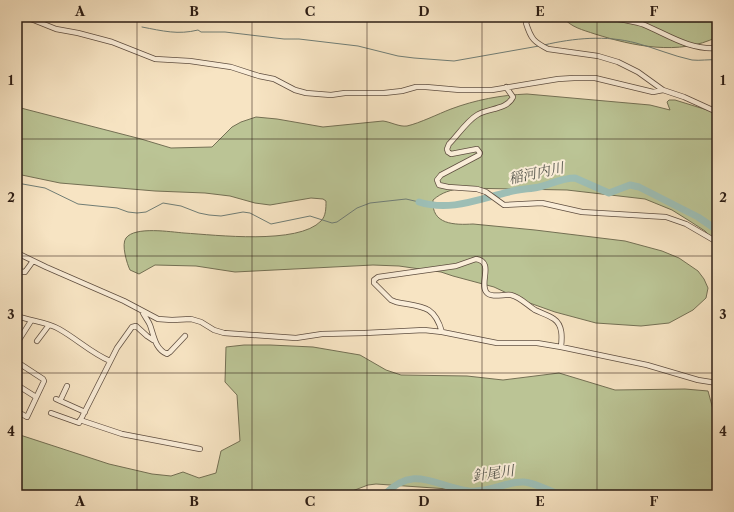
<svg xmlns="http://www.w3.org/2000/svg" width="734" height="512" viewBox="0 0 734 512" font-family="'Libre Caslon Text','Noto Serif JP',serif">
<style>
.green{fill:#bbc495;stroke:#747054}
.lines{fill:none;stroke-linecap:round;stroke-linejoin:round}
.stream{stroke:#707d75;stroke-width:1}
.river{stroke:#9dbeb5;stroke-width:7}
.minor-casing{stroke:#5f4e40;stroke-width:6}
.minor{stroke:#faedd8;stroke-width:4.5}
.grid{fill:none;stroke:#2c1c14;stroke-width:1;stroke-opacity:0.55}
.labels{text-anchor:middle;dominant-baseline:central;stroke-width:4;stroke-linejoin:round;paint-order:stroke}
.water-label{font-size:14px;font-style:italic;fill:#54554c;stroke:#faedd8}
.neatline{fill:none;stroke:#2c1c14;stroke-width:1.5}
.grid-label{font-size:13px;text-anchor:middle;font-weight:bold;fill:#2c1c14}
</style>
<rect width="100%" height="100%" fill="#f7e4c3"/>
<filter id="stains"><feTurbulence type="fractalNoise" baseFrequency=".005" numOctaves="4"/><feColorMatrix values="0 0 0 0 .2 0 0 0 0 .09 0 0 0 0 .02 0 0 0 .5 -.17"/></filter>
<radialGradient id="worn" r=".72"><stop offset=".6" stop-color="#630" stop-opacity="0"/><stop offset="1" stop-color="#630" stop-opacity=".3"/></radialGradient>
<path class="green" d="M563 17H717V37C679 56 633 46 595 34 583 30 570 27 563 17Z
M527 94 650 105 670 110 667 102 669 100H675L717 113V243L705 231 688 220 672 210 645 199 567 190 462 188C451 190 442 192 433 200 431 225 455 225 473 224L535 230 625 241 662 251 679 258 698 271 704 279 708 288 706 298 693 310 669 323 641 326 596 323 555 312 524 301 494 287 453 276 441 272 399 266 373 265 235 272 196 266 155 265 139 274 130 270C127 264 121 244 126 238 135 226 171 232 184 233 216 235 298 245 321 221 326 216 326 208 326 201L323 199 311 198 270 205 255 203 230 196 205 193 155 191 60 183 17 174V107L141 139 171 148 212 147 232 127 241 122 256 117 277 119 323 127 383 121C391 122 399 127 407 126 420 123 438 114 451 109 475 100 501 95 527 94Z
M244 345H270L313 347 360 355 386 370 401 375 467 376 503 380 559 373 615 390 685 389 708 391 714 413 717 420V495H485L463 490 376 484 368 485 347 493 348 495H17V434L109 464 152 474 171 476 183 472 199 478 216 473 221 451 240 441 237 395 225 382 226 347Z"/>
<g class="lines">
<path class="stream" d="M142 27C163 31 178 35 198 30L201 32H225L284 39H299L358 46 398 56 414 58 454 61 539 46
M544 45C574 38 606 35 636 43 655 48 673 56 692 60 700 61 709 59 717 60
M17 183 45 188 78 204 117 208 128 212 137 213 146 212 163 203 181 206 199 213 209 215 221 216 243 212 250 213 271 224 310 216 332 223 337 222 357 208 370 203 406 199 419 202
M17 494 21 495"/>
<path class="river" d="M419 202C450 212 479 199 509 192 519 189 530 189 539 187 551 184 562 178 575 178L609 193 630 185 639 187 698 217 717 230
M384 495C415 463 435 487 469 491 490 493 506 481 524 482 536 483 549 491 561 495"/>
<g class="minor-casing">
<path id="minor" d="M26 17 56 29 78 33 112 42 155 59 190 61 231 67 259 76 274 79 295 90 306 93 331 95 345 93H384L402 91 416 87H426L460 90H492L558 79 574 78H595L653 92 663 90
M529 17 526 23C531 39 534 42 548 49L598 56 618 62 638 72 663 90 684 97 717 112
M605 17C617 19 630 20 642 24 667 34 688 50 717 48
M506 87 513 97C507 110 488 108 477 115 467 121 457 136 449 144L447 149 448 152 451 154 477 149 480 153 479 155 441 175 437 180 439 185 448 187 477 189 486 192 504 205 542 203 582 212 666 217 686 224 717 242
M17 253 46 267 124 301 158 319 172 320 191 319 201 322 214 330 224 333 296 338 322 334 365 333 424 330 442 332 497 343H537L561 347 647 365 698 380 717 383
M17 271 25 272 33 261
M142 311C144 316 148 320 150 325 154 336 155 349 167 354L170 352 185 336
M17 316C31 321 47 322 59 329 77 339 91 353 110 361
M442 332C434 304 421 307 396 302L391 300 374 283V280L378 277 456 266 476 259C495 262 478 284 487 293 492 298 504 294 511 295 520 297 527 305 535 310 541 313 548 315 554 319 563 325 562 338 561 347
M37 341 49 325
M17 343 31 321
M17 362 43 379 44 381 27 417 18 412
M17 385 36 397
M56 399 85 412
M60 401 67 386
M51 413 79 423 117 348 132 327 136 326 147 336 153 340
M80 420 122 434 200 449"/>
</g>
<use href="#minor" class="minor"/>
</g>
<path class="grid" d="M137 17V495M252 17V495M367 17V495M482 17V495M597 17V495M17 139H717M17 256H717M17 373H717"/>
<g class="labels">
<g class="water-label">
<text transform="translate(536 173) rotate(-12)">稲河内川</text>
<text transform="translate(493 473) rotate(-8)">針尾川</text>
</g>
</g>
<rect width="734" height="512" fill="none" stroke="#f7e4c3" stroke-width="44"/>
<rect x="22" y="22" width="690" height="468" class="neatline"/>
<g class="grid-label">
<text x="80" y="16">A</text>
<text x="194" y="16">B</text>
<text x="310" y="16">C</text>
<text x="424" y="16">D</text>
<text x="540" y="16">E</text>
<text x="654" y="16">F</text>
<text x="11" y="85">1</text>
<text x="723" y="85">1</text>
<text x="11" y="202">2</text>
<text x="723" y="202">2</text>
<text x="11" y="319">3</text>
<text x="723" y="319">3</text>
<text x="11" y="436">4</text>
<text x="723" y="436">4</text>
<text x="80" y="506">A</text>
<text x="194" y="506">B</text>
<text x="310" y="506">C</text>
<text x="424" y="506">D</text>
<text x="540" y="506">E</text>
<text x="654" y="506">F</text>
</g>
<rect width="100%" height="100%" filter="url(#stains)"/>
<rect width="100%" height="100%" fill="url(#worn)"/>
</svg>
